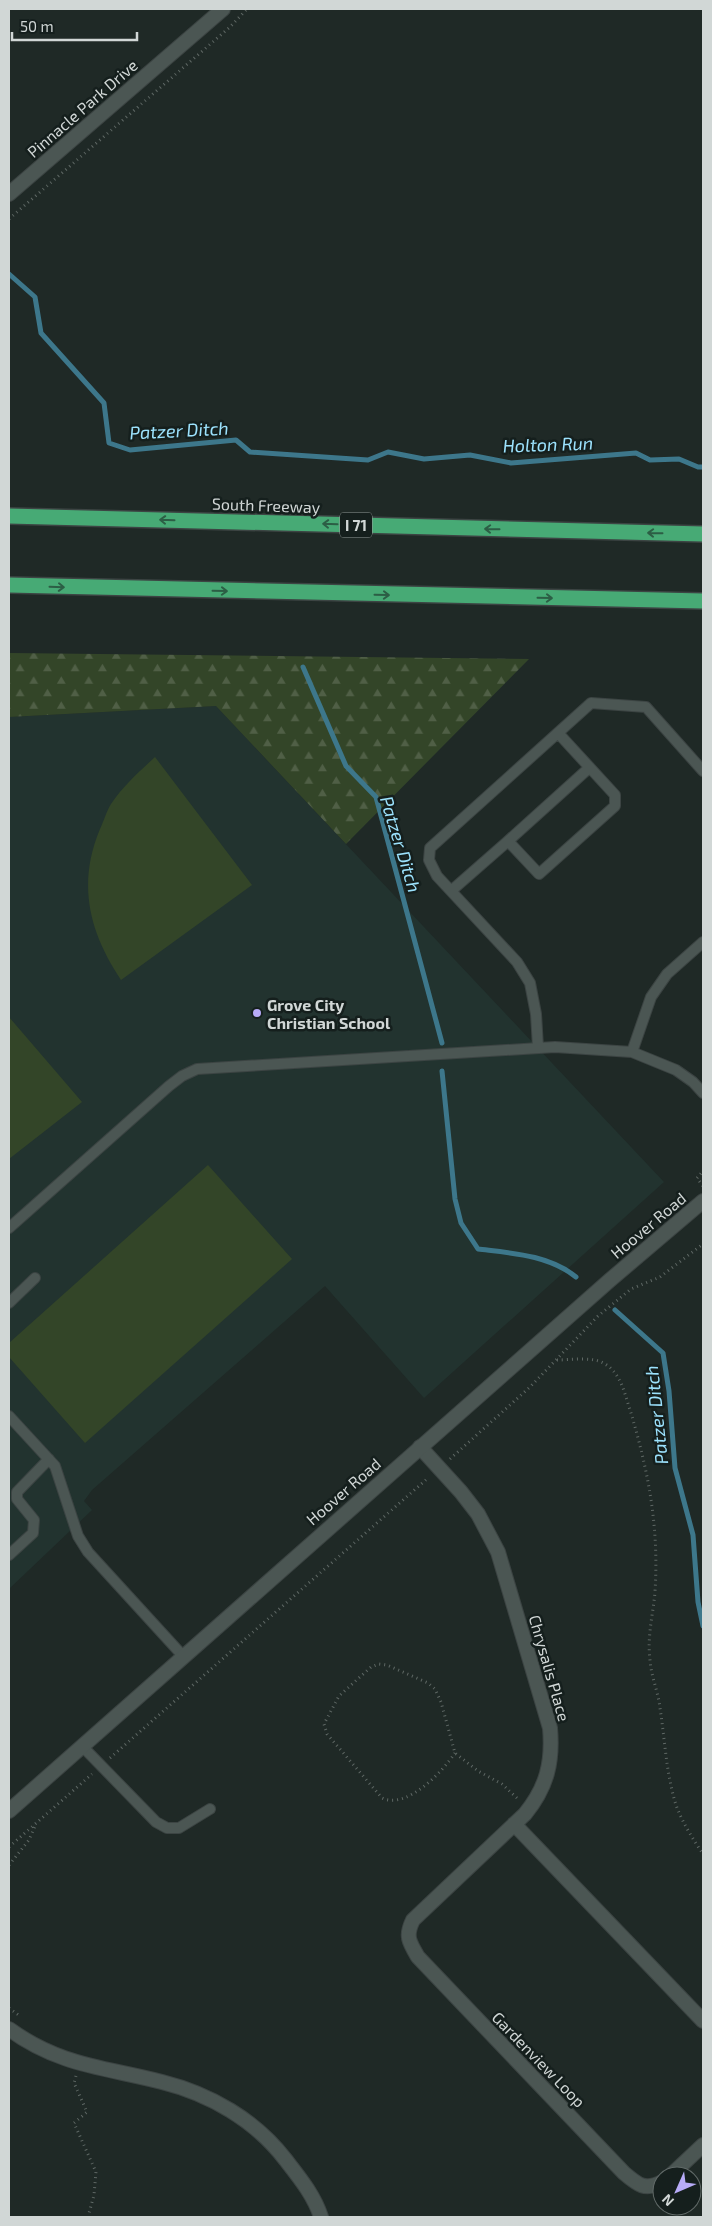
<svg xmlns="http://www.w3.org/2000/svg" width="712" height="2226" viewBox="0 0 712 2226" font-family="'Exo 2',sans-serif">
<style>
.built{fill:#22332f}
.forest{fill:url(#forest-firs)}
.garden{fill:#334528}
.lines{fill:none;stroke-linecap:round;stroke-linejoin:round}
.stream{stroke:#3d778b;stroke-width:5}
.service-casing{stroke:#3c4443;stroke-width:12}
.minor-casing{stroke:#3c4443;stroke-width:16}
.secondary-casing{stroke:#3c4443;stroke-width:16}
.motorway-casing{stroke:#3c4443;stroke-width:18}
.path{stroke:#5f6865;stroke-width:3;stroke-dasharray:1 4;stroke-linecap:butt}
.service{stroke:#4b5653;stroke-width:10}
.minor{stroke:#4b5653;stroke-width:14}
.secondary{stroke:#4b5653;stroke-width:14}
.motorway{stroke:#47aa75;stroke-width:15}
.oneway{stroke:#2c5e45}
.poi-dot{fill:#b7abf7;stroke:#151f1d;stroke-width:2}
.labels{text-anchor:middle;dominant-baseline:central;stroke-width:5;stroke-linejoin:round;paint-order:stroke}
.shield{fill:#151f1d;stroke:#99a09e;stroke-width:1}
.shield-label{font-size:15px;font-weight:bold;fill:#d1d7d6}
.street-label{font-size:16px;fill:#d1d7d6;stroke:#151f1d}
.poi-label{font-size:16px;font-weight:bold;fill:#d1d7d6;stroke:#151f1d;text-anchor:start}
.water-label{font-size:18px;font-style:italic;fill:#9ce2fd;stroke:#151f1d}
</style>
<defs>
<pattern id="forest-firs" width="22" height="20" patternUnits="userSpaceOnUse" patternTransform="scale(1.25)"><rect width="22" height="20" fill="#334528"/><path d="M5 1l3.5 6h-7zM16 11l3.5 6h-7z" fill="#505f46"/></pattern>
</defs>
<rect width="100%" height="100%" fill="#1f2926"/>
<path class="built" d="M216 706 664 1182 424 1398 325 1286 92 1490 84 1501 92 1510 9 1589V717Z"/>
<path class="forest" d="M9 653 529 659 346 844 216 706 9 717Z"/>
<path class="garden" d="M155 757 252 885 121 980C89 932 77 884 100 829 104 821 106 812 111 804 123 786 139 772 155 757Z
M9 1017 82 1102 9 1159Z
M208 1165 292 1259 85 1443 9 1357V1343Z"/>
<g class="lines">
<path class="stream" d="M9 274 35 297 41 333 104 403 109 443 130 450 236 440 250 452 368 460 388 452 424 459 470 455 511 463 636 453 650 460 679 459 698 467H703
M303 667 346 766 376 797 442 1043
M442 1071 455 1199 461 1223 478 1249C511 1253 549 1255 576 1277
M615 1310 663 1353 669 1391 675 1468 693 1535 698 1602 703 1626"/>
<g class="service-casing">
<path id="service" d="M508 841 589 768
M451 891 508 841 539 874 615 806V795L559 734
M538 1047 536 1014 530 983 517 962 437 876 429 860 430 848 591 703 646 707 703 771
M632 1052 651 997 667 974 703 942
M9 1228 169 1086 182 1076 197 1069 555 1047 632 1052 676 1070 693 1082 703 1093
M9 1303 35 1278
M9 1416 55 1466 78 1536 88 1552 183 1656
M9 1555 33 1533 34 1520 17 1499V1492L49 1459
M82 1746 156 1822 167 1828H179L210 1809"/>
</g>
<g class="minor-casing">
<path id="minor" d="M9 194 223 9
M420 1447 461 1492 478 1514 498 1552 550 1728C553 1762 547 1787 525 1814L413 1920C405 1936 409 1942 418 1957L624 2173C638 2185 645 2191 662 2182
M514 1824 703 2021
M9 2029C60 2066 104 2067 162 2082 210 2094 255 2120 285 2159 299 2177 314 2195 321 2217
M670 2176 703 2145"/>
</g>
<g class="secondary-casing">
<path id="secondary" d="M9 1811 610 1280 703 1201"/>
</g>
<g class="motorway-casing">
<path id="motorway" d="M9 516 703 534
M9 585 703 601"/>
</g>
<path class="path" d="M9 219 230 27 247 9
M703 1186 697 1178 703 1171
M557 1360C571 1360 593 1356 605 1364 622 1374 625 1396 631 1413 649 1474 659 1528 655 1592 653 1615 647 1636 650 1660 651 1676 658 1691 660 1708 665 1740 666 1773 676 1805 682 1822 693 1839 703 1854
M450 1459 530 1387 598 1316 631 1289 660 1277 703 1244
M455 1753C443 1771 407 1810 382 1798L327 1734 324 1724 339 1696 371 1667 379 1664 387 1665 428 1683 435 1689 441 1702 455 1753 478 1771 502 1784 518 1799
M110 1758 428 1478
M9 1847 92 1774
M9 1865 29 1840 35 1826
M9 2008 20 2016
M76 2076 74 2083 87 2112 74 2123 96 2172 94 2195 88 2217"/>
<use href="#service" class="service"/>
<use href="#minor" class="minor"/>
<use href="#secondary" class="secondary"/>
<use href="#motorway" class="motorway"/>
</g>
<defs><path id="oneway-shaft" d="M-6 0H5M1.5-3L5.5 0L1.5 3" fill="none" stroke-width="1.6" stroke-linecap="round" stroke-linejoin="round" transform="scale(1.25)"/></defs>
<g class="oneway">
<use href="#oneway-shaft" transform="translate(167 520) rotate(-178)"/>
<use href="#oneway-shaft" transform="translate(330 524) rotate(-178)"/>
<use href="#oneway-shaft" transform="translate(492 529) rotate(-179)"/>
<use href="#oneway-shaft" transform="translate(655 533) rotate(-179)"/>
<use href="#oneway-shaft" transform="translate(57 587) rotate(2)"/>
<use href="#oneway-shaft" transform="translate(220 591) rotate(1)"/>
<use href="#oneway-shaft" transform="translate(382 595) rotate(1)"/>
<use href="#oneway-shaft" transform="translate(545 598) rotate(1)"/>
</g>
<circle class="poi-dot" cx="257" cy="1013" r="5"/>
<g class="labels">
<rect class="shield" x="340" y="512.5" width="32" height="25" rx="4"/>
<g class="shield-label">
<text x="356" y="525">I 71</text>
</g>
<g class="street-label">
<text transform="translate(82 108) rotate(-41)">Pinnacle Park Drive</text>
<text transform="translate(266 505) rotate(2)">South Freeway</text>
<text transform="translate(648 1225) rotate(-40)">Hoover Road</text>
<text transform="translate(343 1491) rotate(-41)">Hoover Road</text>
<text transform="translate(550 1668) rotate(74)">Chrysalis Place</text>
<text transform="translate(539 2059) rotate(46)">Gardenview Loop</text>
</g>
<g class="poi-label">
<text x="267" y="1004">Grove City<tspan x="267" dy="18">Christian School</tspan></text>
</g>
<g class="water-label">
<text transform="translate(179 430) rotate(-3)">Patzer Ditch</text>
<text transform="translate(548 444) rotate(-2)">Holton Run</text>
<text transform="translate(401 844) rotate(73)">Patzer Ditch</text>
<text transform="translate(656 1415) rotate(-96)">Patzer Ditch</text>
</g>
</g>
<rect width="712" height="2226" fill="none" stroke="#d1d7d6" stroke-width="20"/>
<g transform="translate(677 2191) rotate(225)"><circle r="24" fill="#151f1d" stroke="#606967"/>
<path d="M0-4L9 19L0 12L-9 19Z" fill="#b7abf7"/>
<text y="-8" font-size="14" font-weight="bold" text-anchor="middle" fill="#d1d7d6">N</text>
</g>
<path d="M12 32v8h125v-8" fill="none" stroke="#d1d7d6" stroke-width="2.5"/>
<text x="20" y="32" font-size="15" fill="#d1d7d6" stroke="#151f1d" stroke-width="4" paint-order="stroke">50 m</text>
</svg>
